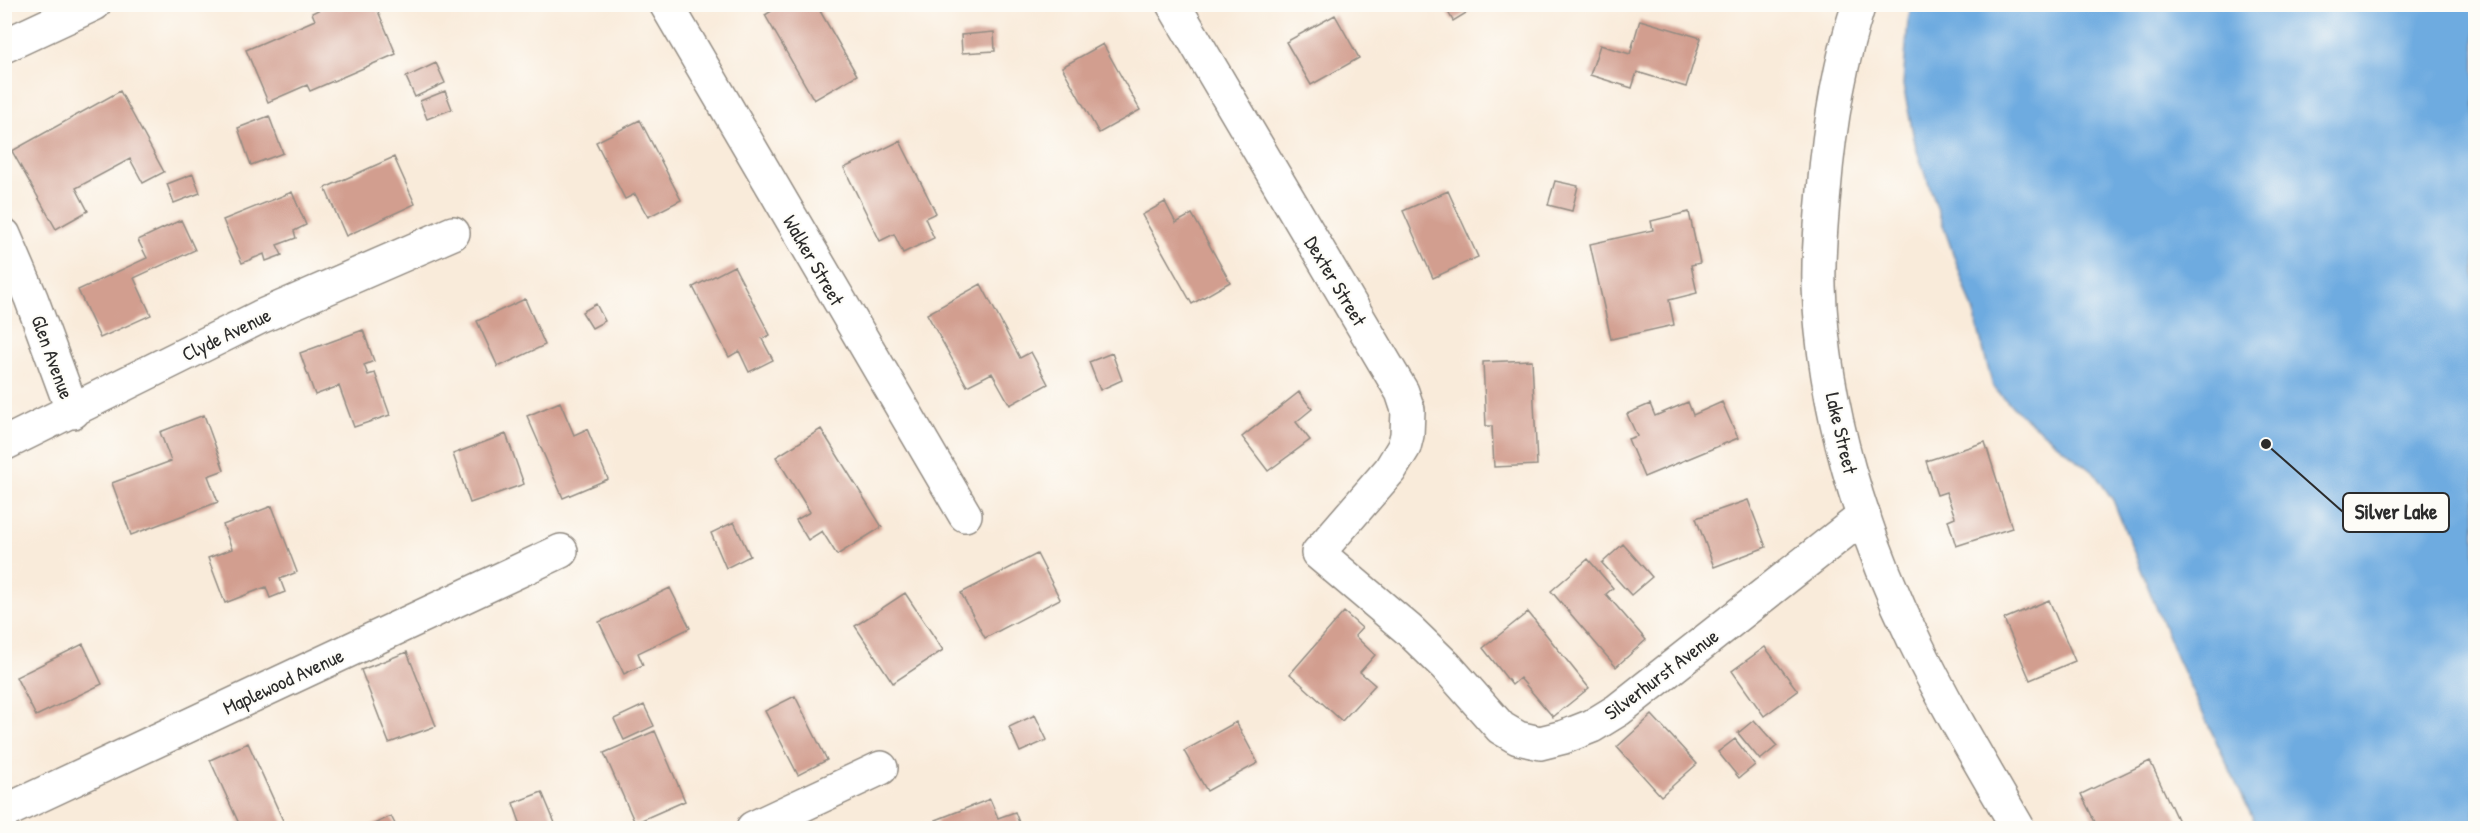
<svg xmlns="http://www.w3.org/2000/svg" width="2480" height="833" viewBox="0 0 2480 833" font-family="'Patrick Hand',sans-serif">
<style>
.water{fill:#6eabe0;stroke:#4c6b86;stroke-width:1.5}
.building{fill:#d29e8f}
.lines{fill:none;stroke-linecap:round;stroke-linejoin:round}
.minor-casing{stroke:#928b82;stroke-width:36}
.tertiary-casing{stroke:#928b82;stroke-width:36}
.secondary-casing{stroke:#928b82;stroke-width:36}
.minor{stroke:#fff;stroke-width:33}
.tertiary{stroke:#fff;stroke-width:33}
.secondary{stroke:#fff;stroke-width:33}
.labels{text-anchor:middle;dominant-baseline:central;stroke-width:4.5;stroke-linejoin:round;paint-order:stroke}
.street-label{font-size:20px;fill:#2b2b2b;stroke:#fdfcf7}
.leader{fill:none;stroke:#2b2b2b;stroke-width:2}
.callout-dot{fill:#2b2b2b;stroke:#fdfcf7;stroke-width:2}
.callout{fill:#fdfcf7;stroke:#2b2b2b;stroke-width:2}
.callout-label{font-size:21px;text-anchor:middle;font-weight:bold;fill:#2b2b2b}
</style>
<rect width="100%" height="100%" fill="#fdfcf7"/>
<filter id="ink" filterUnits="userSpaceOnUse"><feTurbulence type="fractalNoise" baseFrequency=".0167" numOctaves="2"/><feDisplacementMap in="SourceGraphic" scale="12" xChannelSelector="R" yChannelSelector="G"/><feConvolveMatrix kernelMatrix="1 2 1 2 8 2 1 2 1" color-interpolation-filters="sRGB"/></filter>
<filter id="wash" filterUnits="userSpaceOnUse"><feTurbulence type="fractalNoise" baseFrequency=".008" numOctaves="4" result="noise"/><feDisplacementMap in="SourceGraphic" scale="24" xChannelSelector="R" yChannelSelector="G"/><feGaussianBlur stdDeviation="1.35" result="paint"/><feColorMatrix in="noise" values="0 0 0 0 0 0 0 0 0 0 0 0 0 0 0 0 0 1.4 0 .05"/><feComposite in="paint" operator="in"/></filter>
<g filter="url(#wash)">
<rect width="100%" height="100%" fill="#f9ebda"/>
<path class="water" d="M1912 5H2475V828H2261L2254 821 2177 659 2113 500 2095 474 2019 413 1993 387 1974 313 1916 148 1903 85 1908 21Z"/>
<g id="blocks">
<path class="building" d="M330 4H337L339 9 349 4H375L396 54 310 91 307 85 268 102 246 50 315 20 312 13Z
M783 4H816L857 75 814 100 765 15Z
M1444 4H1481L1453 21Z
M1335 15 1359 58 1311 85 1286 42Z
M1640 20 1701 38 1686 87 1637 72 1632 88 1590 75 1600 45 1630 54Z
M994 32 995 51 962 53 961 35Z
M1103 44 1140 110 1099 133 1062 67Z
M436 63 445 83 415 97 406 77Z
M120 91 164 172 143 183 130 159 76 188 88 211 56 229 12 151Z
M445 91 452 109 427 119 420 101Z
M269 116 283 153 251 165 238 128Z
M640 120 681 200 648 217 635 194 625 199 596 142Z
M900 141 936 213 925 218 934 238 903 253 894 234 880 241 844 168Z
M394 157 415 204 346 236 325 188Z
M193 174 200 193 174 203 167 184Z
M1555 181 1578 186 1572 211 1548 205Z
M1448 191 1478 257 1433 278 1403 211Z
M292 192 306 225 294 231 296 238 277 245 282 255 266 261 264 254 242 263 223 220Z
M1165 202 1176 223 1192 214 1230 282 1192 304 1142 215Z
M1689 212 1700 263 1691 265 1697 293 1669 300 1674 325 1611 339 1590 244 1653 230 1651 221Z
M181 220 195 250 134 278 151 315 100 338 78 290 147 258 138 240Z
M734 266 770 335 762 339 773 360 749 372 739 351 729 357 693 287Z
M981 284 1020 358 1031 352 1048 384 1010 405 992 373 967 386 927 314Z
M525 299 545 345 498 367 477 321Z
M596 304 605 321 592 328 582 312Z
M363 330 374 361 364 365 368 375 375 373 390 415 354 427 339 386 315 395 300 353Z
M1112 353 1122 380 1100 390 1089 362Z
M1532 360 1537 465 1494 467 1492 426H1486L1483 362Z
M1299 392 1312 409 1296 422 1310 440 1268 471 1242 437Z
M560 402 574 435 587 429 608 479 563 498 527 416Z
M1688 402 1693 415 1722 402 1738 438 1644 477 1628 439 1637 436 1627 414 1650 404 1655 416Z
M204 415 224 470 208 476 218 502 131 535 112 483 171 461 160 432Z
M821 429 882 527 837 555 822 531 808 540 796 520 810 512 776 457Z
M506 434 524 484 470 503 453 454Z
M1985 442 2012 528 1956 546 1948 520 1955 517 1946 492 1937 495 1926 461Z
M1748 500 1766 547 1714 567 1696 518Z
M272 506 297 572 280 579 285 592 270 598 266 587 225 603 208 558 232 549 223 525Z
M734 522 750 556 726 568 711 533Z
M1623 544 1652 577 1631 595 1602 563Z
M1037 554 1060 599 985 638 961 593Z
M1588 559 1613 588 1606 594 1646 640 1616 667 1551 591Z
M670 588 690 628 638 653 643 665 624 674 599 622Z
M905 593 943 650 893 683 855 626Z
M2049 600 2075 661 2030 680 2004 619Z
M1344 612 1362 628 1355 636 1375 655 1360 672 1375 685 1342 721 1290 674Z
M1528 612 1589 688 1553 717 1520 678 1512 685 1483 648Z
M83 644 102 684 36 716 16 677Z
M1765 647 1798 691 1764 716 1732 671Z
M407 652 436 726 389 743 361 670Z
M795 696 827 760 798 775 765 711Z
M644 705 654 726 624 740 614 719Z
M1035 715 1047 740 1020 752 1009 727Z
M1652 715 1697 764 1661 796 1617 747Z
M1754 720 1777 746 1760 760 1738 733Z
M1236 722 1258 763 1207 791 1184 751Z
M655 731 685 801 635 823 604 753Z
M1735 739 1755 765 1739 778 1718 752Z
M248 743 285 825 279 828H241L210 760Z
M2150 761 2181 828H2098L2081 794Z
M542 792 557 828H522L513 803Z
M990 799 998 818 1015 812 1021 828H939L936 820Z
M391 816 397 828H366Z"/>
</g>
</g>
<g filter="url(#ink)">
<use href="#blocks" fill-opacity="0" stroke="#928b82" stroke-width="1.5"/>
<g class="lines">
<g class="minor-casing">
<path id="minor" d="M666 4 965 515
M1173 4 1402 392 1408 410 1407 435 1404 447 1390 470 1318 553 1409 630 1446 666 1501 728 1518 738 1540 743 1564 737 1592 726 1618 710 1864 516
M4 235 31 298 73 412
M4 444 260 317 453 233
M4 812 561 551
M753 828 881 768"/>
</g>
<g class="tertiary-casing">
<path id="tertiary" d="M1859 4C1839 65 1829 128 1824 191 1821 222 1818 254 1819 286 1823 408 1862 533 1915 642 1946 706 1983 767 2018 828"/>
</g>
<g class="secondary-casing">
<path id="secondary" d="M4 46 94 4"/>
</g>
<use href="#minor" class="minor"/>
<use href="#tertiary" class="tertiary"/>
<use href="#secondary" class="secondary"/>
</g>
</g>
<g class="labels">
<g class="street-label">
<text transform="translate(814 260) rotate(60)">Walker Street</text>
<text transform="translate(1336 281) rotate(59)">Dexter Street</text>
<text transform="translate(226 334) rotate(-26)">Clyde Avenue</text>
<text transform="translate(53 357) rotate(70)">Glen Avenue</text>
<text transform="translate(1842 433) rotate(77)">Lake Street</text>
<text transform="translate(1661 674) rotate(-37)">Silverhurst Avenue</text>
<text transform="translate(283 681) rotate(-25)">Maplewood Avenue</text>
</g>
</g>
<path class="leader" d="M2266 444L2343 512"/>
<circle class="callout-dot" cx="2266" cy="444" r="6"/>
<rect class="callout" x="2343" y="493" width="106" height="39" rx="6"/>
<g class="callout-label">
<text x="2396" y="519">Silver Lake</text>
</g>
<rect width="2480" height="833" fill="none" stroke="#fdfcf7" stroke-width="24"/>
</svg>
